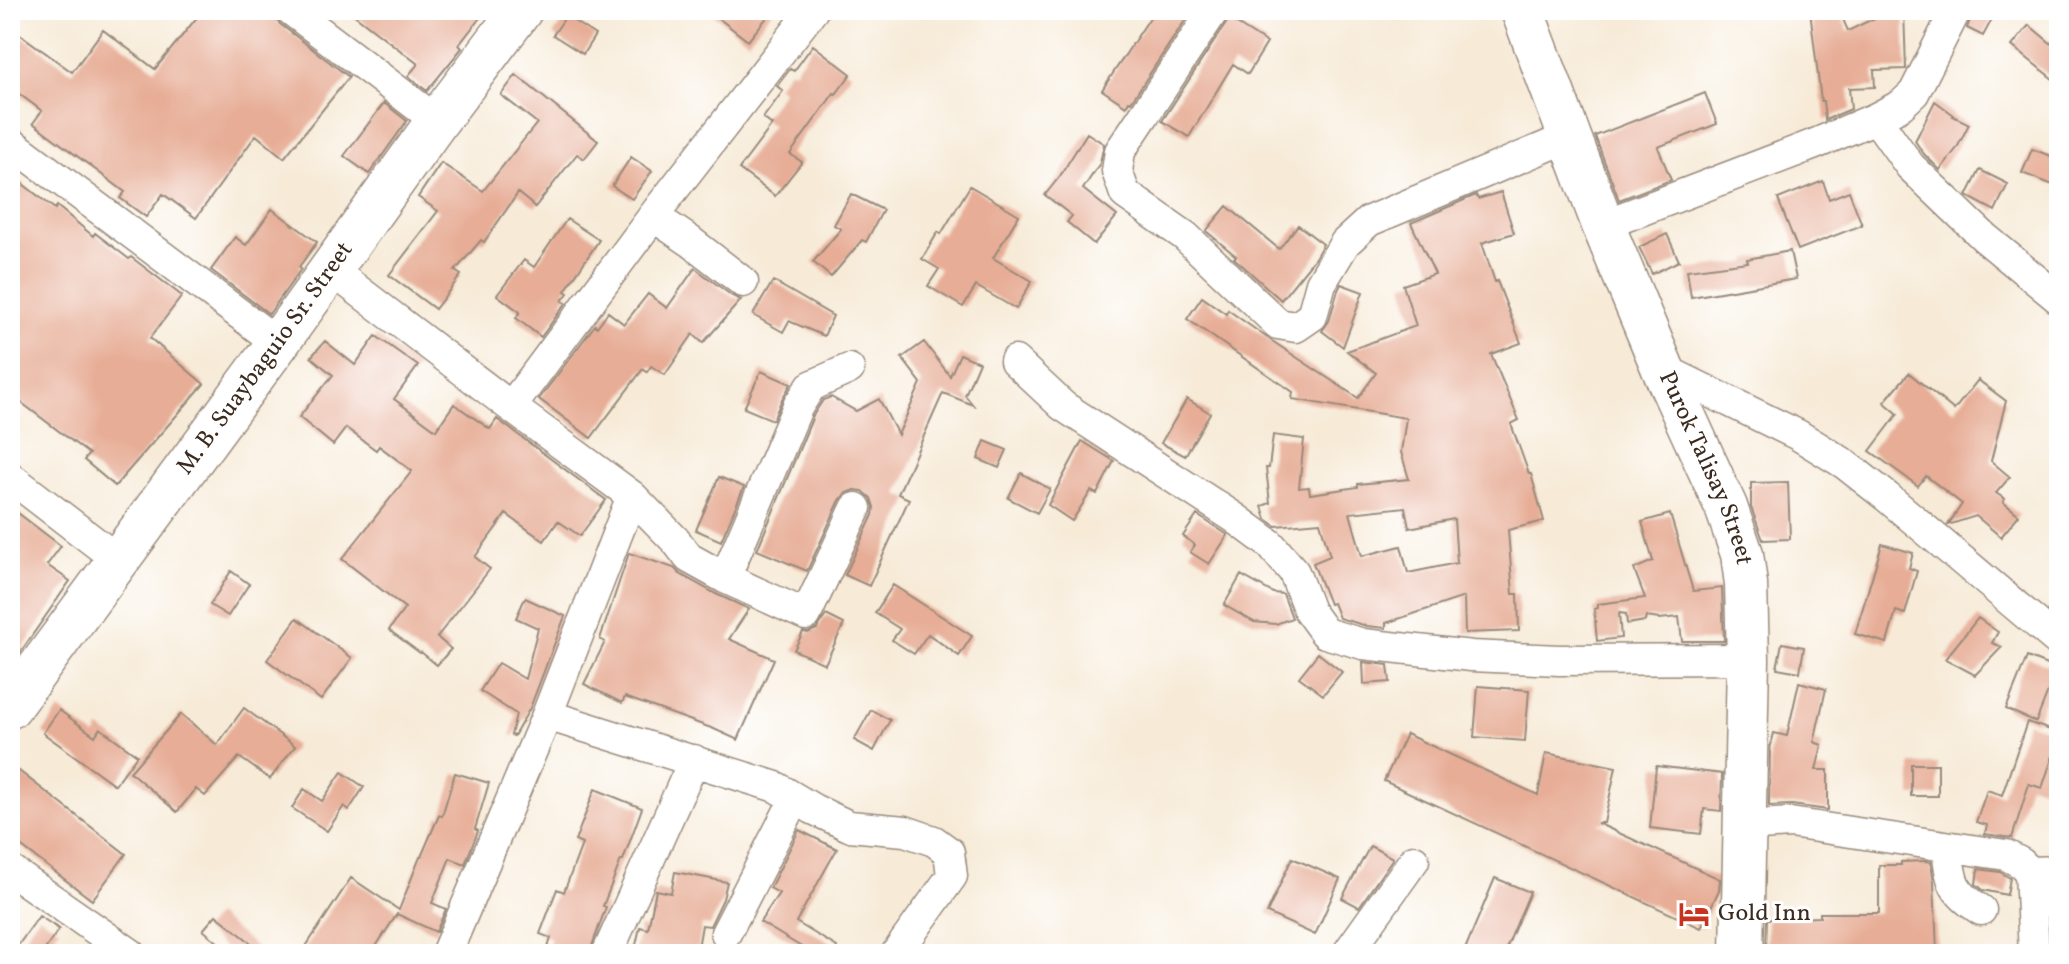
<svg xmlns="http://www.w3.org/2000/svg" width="2069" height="964" viewBox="0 0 2069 964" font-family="Vollkorn,serif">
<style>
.building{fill:#e7ad96;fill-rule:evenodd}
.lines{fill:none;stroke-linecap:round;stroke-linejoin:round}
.street-casing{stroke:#998a7b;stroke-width:33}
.secondary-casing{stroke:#998a7b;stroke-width:45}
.street{stroke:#fff;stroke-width:30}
.secondary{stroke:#fff;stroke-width:42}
.labels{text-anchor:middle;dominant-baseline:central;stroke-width:6;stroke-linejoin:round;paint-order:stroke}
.street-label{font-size:24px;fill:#3b2a1e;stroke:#fff}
.poi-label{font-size:24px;fill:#3b2a1e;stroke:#fff;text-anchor:start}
</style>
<rect width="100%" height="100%" fill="#fff"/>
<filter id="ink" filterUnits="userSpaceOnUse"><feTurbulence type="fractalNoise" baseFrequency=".0125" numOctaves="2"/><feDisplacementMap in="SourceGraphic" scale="16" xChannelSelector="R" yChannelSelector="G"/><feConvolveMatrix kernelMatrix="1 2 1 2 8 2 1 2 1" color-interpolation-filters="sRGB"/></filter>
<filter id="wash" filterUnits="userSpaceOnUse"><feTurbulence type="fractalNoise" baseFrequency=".006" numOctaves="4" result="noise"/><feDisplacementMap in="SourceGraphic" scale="32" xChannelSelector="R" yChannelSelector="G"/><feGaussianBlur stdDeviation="1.8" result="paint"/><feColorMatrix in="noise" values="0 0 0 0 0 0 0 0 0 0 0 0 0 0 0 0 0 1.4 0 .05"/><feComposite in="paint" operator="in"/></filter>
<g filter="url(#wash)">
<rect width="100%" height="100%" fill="#f7ebd8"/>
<g id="blocks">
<path class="building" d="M203 10H273L275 18 280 24 349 77 284 158 256 135 196 218 163 194 146 217 120 198 125 192 33 123 42 111 10 87V27L72 72 103 30 155 69Z
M348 10H486L459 45 462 48 427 91 408 76 418 64Z
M708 10H773L748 41Z
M1155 10H1192L1131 102 1129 101 1126 106 1102 90Z
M1810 10H1839L1848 31 1891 10H1904L1906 69 1874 70 1875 87 1849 88 1851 109 1825 120 1823 101H1821Z
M1974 10H1997L1983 36 1967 28Z
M566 16 595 35 583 54 553 35Z
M1229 19 1267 43 1248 74 1233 64 1189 137 1162 121Z
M2029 25 2059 50V84L2012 46Z
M813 45 851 74 836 94 834 93 790 154 802 162 775 196 739 169 772 125 763 118 783 91 777 86 790 69 794 71Z
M516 75 598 141 584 159 577 154 535 207 518 193 484 242 481 240 455 271 461 275 435 309 389 275 438 211 418 197 441 163 483 191 537 123 501 95Z
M1705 93 1717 124 1658 147 1671 180 1619 200 1595 136Z
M1935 101 1954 115 1953 116 1969 124 1957 148 1940 170 1924 154 1915 141Z
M384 103 407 121 369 174 344 156Z
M1087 133 1104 144 1100 163 1083 189 1117 216 1094 244 1067 222 1072 216 1045 195 1060 176Z
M2032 149 2059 159V171L2053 185 2022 173Z
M631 157 652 171 632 199 612 186Z
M1980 170 2008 184 1995 211 1967 196Z
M10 174 55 209 57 206 93 236 95 233 129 259 131 257 182 296 150 338 204 384 115 486 84 460 89 454 10 394Z
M1823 181 1829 199 1849 191 1862 225 1798 250 1778 199Z
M970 186 1019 215 993 258 1032 281 1016 309 976 286 963 307 928 286 939 269 922 259 938 232 941 234Z
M1501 192 1514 233 1482 243 1495 282 1497 281 1521 343 1491 354 1519 420 1511 424 1529 474H1531L1544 521 1508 530 1513 594H1518L1519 631 1465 633 1464 597 1386 623V628L1367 626 1339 618 1333 603 1329 604 1313 563 1330 556 1320 522 1276 526 1266 519 1262 506 1270 503 1266 468H1269L1273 435 1304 439 1299 488 1309 487 1310 494 1358 487V484L1409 479 1401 452 1406 418 1292 399 1293 392 1187 319 1202 297 1226 314 1228 310 1266 337 1358 398 1376 373 1347 351 1416 326 1403 285 1435 274 1411 223 1476 195 1478 199ZM1405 507 1409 528 1454 519 1457 563 1408 573 1401 546 1362 556 1350 513Z
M851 194 883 210 866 242 862 240 831 277 813 262 841 229 834 225Z
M1227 206 1279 249 1298 225 1323 244 1315 258 1281 300 1234 258 1236 256 1206 231Z
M272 209 317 242 299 267 301 269 269 314 211 270 235 237 246 245Z
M567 219 599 240 565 291 568 293 562 301 566 303 541 337 516 318 520 312 497 295 524 260 534 267Z
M1667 234 1679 261 1652 274 1639 247Z
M1790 251 1796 279 1691 297 1687 270 1748 262 1747 259Z
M695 268 732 296 741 300 703 343 693 334 665 375 651 366 647 372 643 369 591 438 539 399 595 325 597 327 608 312 624 324 648 294 667 308Z
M773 281 833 316 824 336 789 321 783 332 753 315Z
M1341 284 1363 292 1343 347 1322 331 1329 321 1338 290Z
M376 336 418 366 394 399 436 430 454 404 490 429 497 419 606 500 580 536 558 521 544 541 506 514 475 557 490 569 437 637 451 649 437 665 421 652 420 653 389 630 405 608 342 559 412 471 379 446 376 450 346 428 333 445 299 417 333 375 311 357 325 341 355 365Z
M924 342 950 376 960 354 979 362 965 395 973 405 943 393 898 494 909 499 869 586 845 575 873 515 874 507 871 498 863 491 855 490 846 493 840 500 807 571 757 550 814 414 823 400 831 397 856 411 879 399 898 435 921 383 902 358Z
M761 371 791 384 782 399 773 420 744 408Z
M1909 373 1954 410 1978 380 2006 401 1991 461 2010 477 1996 493 2005 499 2003 502 2019 515 2001 537 1976 516 1948 525 1962 504 1926 476 1918 486 1870 451 1898 414 1884 402Z
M1187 399 1210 413 1185 456 1161 443Z
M985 441 1007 450 999 468 978 459Z
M1082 441 1114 461 1097 494 1091 491 1072 521 1048 505Z
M1021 473 1050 489 1037 513 1008 498Z
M719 477 744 487 721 541 696 530Z
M1788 482 1790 539 1763 540 1751 507V483Z
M18 513 61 546 47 565 70 581 10 667V524Z
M1670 514 1693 591 1722 588 1724 641H1682L1679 617 1659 619 1646 617 1645 621 1627 624 1626 614 1619 613 1621 638 1597 641 1594 609 1598 608V604L1645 598 1634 569 1653 561 1642 522Z
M1197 515 1228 535 1209 564 1190 552 1195 545 1183 536Z
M1882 544 1913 553 1909 568 1917 571 1905 614 1896 611 1887 643 1855 634Z
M629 553 674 568 680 574 716 594 749 609 729 639 774 659 738 740 714 729 625 697 622 703 584 684 605 642 600 639Z
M231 571 249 584 228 616 210 605Z
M1241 575 1273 593 1283 594 1292 618 1276 624 1254 622 1224 605Z
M893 585 972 636 959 656 928 634 914 654 892 640 900 629 875 613Z
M525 598 565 616 530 708 514 736 511 735 516 714 480 691 498 663 525 679 538 628 516 618Z
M826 615 844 624 825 664 794 650 803 632 808 633 817 629Z
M297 618 352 658 321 700 267 660Z
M1978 618 1998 632 1992 643 2002 647 1975 675 1945 659Z
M1782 643 1804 647 1800 672 1777 668Z
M1318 653 1342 672 1323 695 1299 677Z
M2027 657 2057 669 2036 722 2006 709Z
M1363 662 1388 665 1390 682 1364 684Z
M1799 682 1826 689 1814 742 1822 745 1816 770H1828V810L1792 805 1769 806 1770 749 1774 733 1787 736Z
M1478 686 1529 690 1525 741 1474 737Z
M244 708 295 746 270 779 239 757 205 796 196 789 177 812 130 772 181 714 217 745Z
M59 710 95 736 100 728 137 755 115 785 43 733Z
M871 710 890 720 874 751 854 740Z
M2027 722 2059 733V738L2042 788 2029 784 2012 838 1985 834 1987 825 1976 822 1987 790 2002 795Z
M1406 734 1538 795 1546 753 1616 767 1604 823H1597L1720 879 1719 890 1701 928 1384 781Z
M10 764 126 854 92 900 10 838Z
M1911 764H1938V796H1911Z
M1656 766 1722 774 1721 811 1704 809 1701 834 1650 828Z
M342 772 364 787 349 810 344 806 327 831 292 808 304 789 322 801Z
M455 773 489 783 475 829 478 831 465 864 450 858 432 903 446 909 436 932 397 914 371 954H301L351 878 399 910 420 857H421L439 815 442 816Z
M595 789 642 808 623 860H621L603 906 606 907 589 954H546L551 938 540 934 557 889 564 892 582 844 575 841Z
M799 830 837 849 796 922 837 947 833 954H813L760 922 779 893 770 888Z
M1370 846 1393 858 1359 907 1342 898Z
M1292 858 1340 879 1315 935 1267 913Z
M1926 861 1931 862 1934 882 1937 952 1903 954H1766L1767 919 1820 917V913H1879V865H1901V862Z
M1978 869 2000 872 2010 878 2007 895 1983 890 1976 884Z
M675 872 727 882 723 899 710 926 702 925 697 954H634L640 927 648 929 656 890 671 893Z
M1495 878 1530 892 1504 954H1463Z
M216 915 265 954H232L203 930Z
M39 916 59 929 42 954H12Z"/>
</g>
</g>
<g filter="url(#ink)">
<use href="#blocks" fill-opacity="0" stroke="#998a7b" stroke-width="2"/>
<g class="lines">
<g class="street-casing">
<path id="street" d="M291 10 437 121
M1214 10 1120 151 1117 171 1125 194 1185 236 1278 324 1296 327 1312 316 1321 283 1345 243 1369 221 1569 137
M1876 118 1910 166 1984 237 2059 299
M10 142 278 343
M653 216 690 241 743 282
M1603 225 1815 144 1876 118 1901 105 1914 93 1956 10
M330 269 511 407 632 496 676 541 689 558 725 578 806 615 856 508
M1015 361 1063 406 1235 518 1270 544 1294 572 1309 611 1325 633 1363 644 1472 656 1559 660 1748 659
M1663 369 1798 435 1845 464 1887 497 2059 642
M511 407 660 207 813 10
M10 477 118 560
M725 578 798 406 811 386 849 369
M547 715 776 787 813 809 849 826 905 831 934 841 949 852 952 876 896 954
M1746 826 1790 823 2006 855 2021 863 2030 872 2034 954
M1947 847C1951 881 1951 891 1981 910
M10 870 131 954
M2030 872 2059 871
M726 933 795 799
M446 954 547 715 632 496
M607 954 694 760
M1347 954 1414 860"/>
</g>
<g class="secondary-casing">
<g id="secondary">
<path id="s1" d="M1522 10 1603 225 1663 369 1726 507 1742 554 1746 584 1748 659 1742 954"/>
<path id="s2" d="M10 707 278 343 437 121 521 10"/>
</g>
</g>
<use href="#street" class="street"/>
<use href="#secondary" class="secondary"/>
</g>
</g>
<defs>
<g id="hotel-bare" transform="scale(2.4)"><path d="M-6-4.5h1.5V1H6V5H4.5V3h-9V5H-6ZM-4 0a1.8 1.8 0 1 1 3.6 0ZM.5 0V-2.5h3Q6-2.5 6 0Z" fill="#c8321e" stroke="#fff" stroke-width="2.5" paint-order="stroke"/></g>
</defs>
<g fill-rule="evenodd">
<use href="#hotel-bare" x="1694" y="914"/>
</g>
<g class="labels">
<g class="street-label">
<text stroke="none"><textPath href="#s2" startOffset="432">M. B. Suaybaguio Sr. Street</textPath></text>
<text stroke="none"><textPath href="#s1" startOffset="494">Purok Talisay Street</textPath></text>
</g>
<g class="poi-label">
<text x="1718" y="914">Gold Inn</text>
</g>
</g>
<rect width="2069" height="964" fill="none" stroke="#fff" stroke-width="40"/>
</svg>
